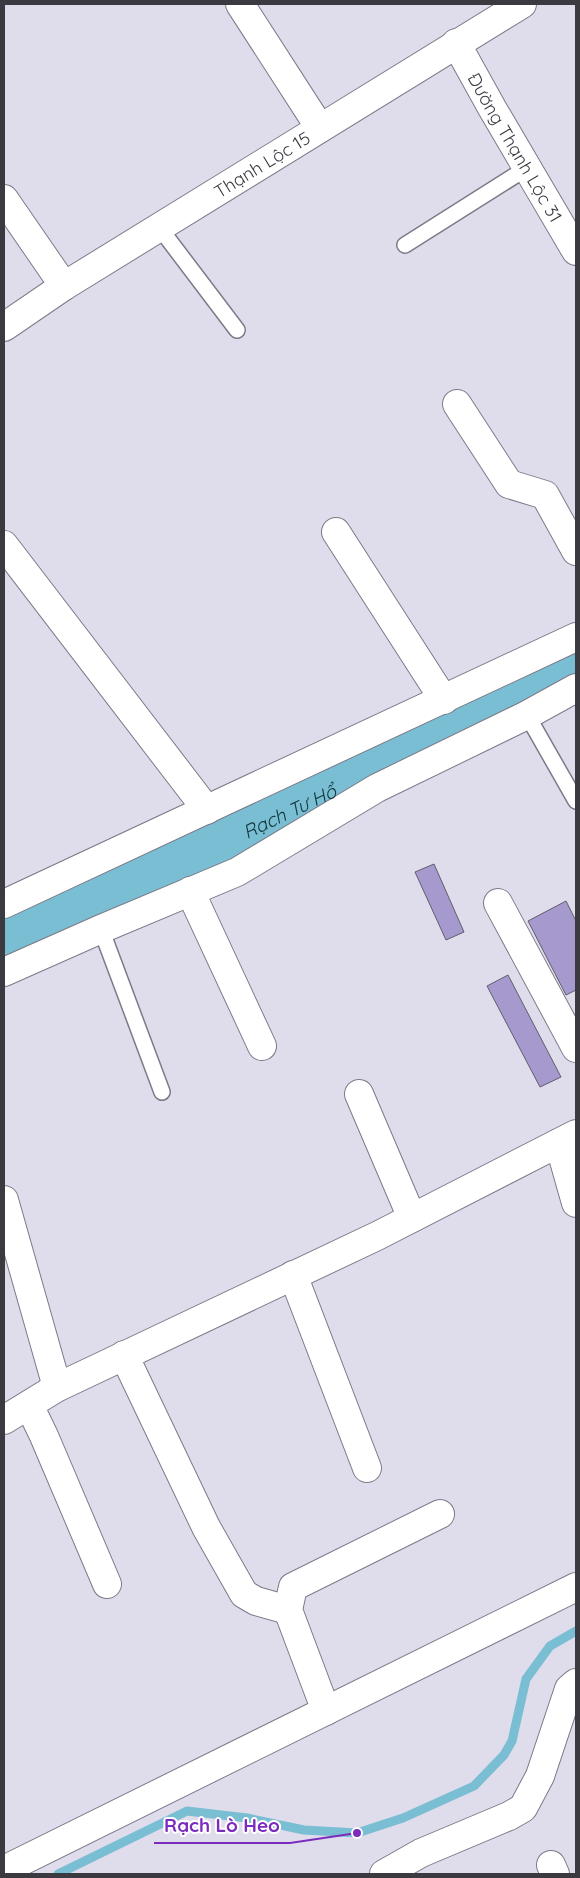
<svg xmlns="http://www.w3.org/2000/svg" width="580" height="1878" viewBox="0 0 580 1878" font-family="Quicksand,sans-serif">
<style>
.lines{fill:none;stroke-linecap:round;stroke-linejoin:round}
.stream{stroke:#79bed2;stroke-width:9}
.river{stroke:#79bed2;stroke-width:52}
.building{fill:#a699cd;stroke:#605d6b}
.service-casing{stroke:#7d7a88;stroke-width:18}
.minor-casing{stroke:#7d7a88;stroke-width:30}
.service{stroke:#fff;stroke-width:15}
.minor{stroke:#fff;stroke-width:28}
.labels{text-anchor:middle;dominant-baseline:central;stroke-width:4;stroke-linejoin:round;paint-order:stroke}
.street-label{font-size:18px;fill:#3c3a41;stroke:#fff}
.water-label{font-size:19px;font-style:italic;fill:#11333c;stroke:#fff}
.leader{fill:none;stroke:#7b2cbf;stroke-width:2}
.callout-dot{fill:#7b2cbf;stroke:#fff;stroke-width:2}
.callout-label{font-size:19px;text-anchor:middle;font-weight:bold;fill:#7b2cbf;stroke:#fff;stroke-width:4;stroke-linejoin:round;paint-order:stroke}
</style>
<rect width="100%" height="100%" fill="#dfdcec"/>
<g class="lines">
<path class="stream" d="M58 1874 187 1811 247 1818 304 1830 357 1833 403 1818 474 1786 504 1755 512 1741 526 1679 550 1646 576 1631"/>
<path class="river" id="s1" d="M4 947 576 675"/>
</g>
<path class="building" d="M434 864 464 932 446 940 415 872Z
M566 901 576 921V990L566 995 528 921Z
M508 975 561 1077 540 1087 487 986Z"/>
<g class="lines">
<g class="service-casing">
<path id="service" d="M159 227 237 330
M405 245 527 168
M527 715 576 801
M101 929 162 1092"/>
</g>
<g class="minor-casing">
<g id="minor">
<path d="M240 4 320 128"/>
<path id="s2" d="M456 43 492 108 576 251"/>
<path d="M4 199 64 286"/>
<path id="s3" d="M4 327 64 286 522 4"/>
<path d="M457 404 509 484 545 495 576 551"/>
<path d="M336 532 444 700"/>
<path d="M4 545 207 810"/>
<path d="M190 891 262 1046"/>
<path d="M498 903 576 1048"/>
<path d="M4 904 576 637"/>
<path d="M4 972 101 929 237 872 377 788 527 715 576 688"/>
<path d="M359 1094 412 1218"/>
<path d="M559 1143 576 1203"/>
<path d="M4 1200 55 1380 56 1388"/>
<path d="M293 1275 367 1468"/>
<path d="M124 1355 206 1527 244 1594 256 1601 288 1610"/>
<path d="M29 1405 44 1436 107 1584"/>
<path d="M4 1420 56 1388 377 1236 576 1134"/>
<path d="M326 1711 288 1610 293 1587 440 1514"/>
<path d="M551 1865 555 1874"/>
<path d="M4 1870 576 1587"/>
<path d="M384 1874 421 1853 509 1816 523 1808 540 1776 569 1689 576 1683"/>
</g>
</g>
<use href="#service" class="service"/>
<use href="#minor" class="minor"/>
</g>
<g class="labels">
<g class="street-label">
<text stroke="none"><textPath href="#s2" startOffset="120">Đường Thạnh Lộc 31</textPath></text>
<text stroke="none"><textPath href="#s3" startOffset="305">Thạnh Lộc 15</textPath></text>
</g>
<g class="water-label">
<text stroke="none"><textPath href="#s1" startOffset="316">Rạch Tư Hổ</textPath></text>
</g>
</g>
<path class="leader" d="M357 1833L290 1843H154"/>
<circle class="callout-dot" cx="357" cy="1833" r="5"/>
<g class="callout-label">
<text x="222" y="1832">Rạch Lò Heo</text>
</g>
<rect width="580" height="1878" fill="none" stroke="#3c3a41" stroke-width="10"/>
</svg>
